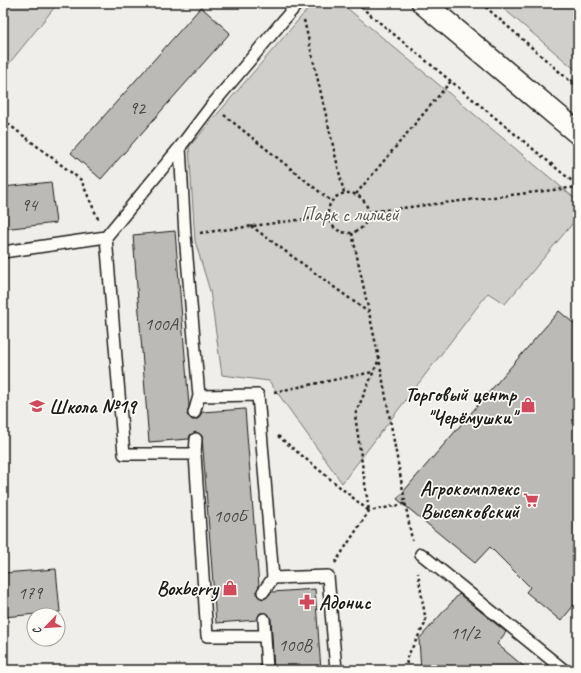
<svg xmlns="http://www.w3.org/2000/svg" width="581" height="673" viewBox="0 0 581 673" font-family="Caveat,sans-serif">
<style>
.green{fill:#d0cfcc;stroke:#767674}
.building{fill:#bbbab6;stroke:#1c1c1c}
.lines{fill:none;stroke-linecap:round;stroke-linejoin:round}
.service-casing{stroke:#1c1c1c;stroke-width:14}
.primary-casing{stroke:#1c1c1c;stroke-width:25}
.path{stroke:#1c1c1c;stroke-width:2.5;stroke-dasharray:3 3;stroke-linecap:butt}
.service{stroke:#fdfcf7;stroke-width:11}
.primary{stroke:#fdfcf7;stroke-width:22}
.labels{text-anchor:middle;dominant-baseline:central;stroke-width:3.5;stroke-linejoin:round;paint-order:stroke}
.number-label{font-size:18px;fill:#444442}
.park-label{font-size:20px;fill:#5b5b5a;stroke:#fdfcf7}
.poi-label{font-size:20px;font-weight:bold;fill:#1c1c1c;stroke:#fdfcf7;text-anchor:end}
</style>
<rect width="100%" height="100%" fill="#f0eeea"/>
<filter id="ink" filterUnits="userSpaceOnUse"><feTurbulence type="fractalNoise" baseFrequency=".025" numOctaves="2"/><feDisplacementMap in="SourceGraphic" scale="8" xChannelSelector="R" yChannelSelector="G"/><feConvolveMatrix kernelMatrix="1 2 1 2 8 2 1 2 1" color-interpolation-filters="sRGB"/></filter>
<g filter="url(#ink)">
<path class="green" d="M3 3H58L3 71Z
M313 3H341L578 201V217L505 304 488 293 342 483 269 381 222 375 210 291 195 241 189 147Z
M497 3H578V72Z"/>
<path class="building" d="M201 7 230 33 101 179 71 153Z
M51 182 56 223 3 229V187Z
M175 231 189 406 187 415 192 420H195L199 418 202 412 245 409 259 586 257 595 263 599 266 598 272 592 315 589 321 670H274L271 619 267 613H260L257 620 216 623 202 436 196 432 190 435 189 439 149 442 133 235Z
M559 311 578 327V600L561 621 526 592 530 587 490 547 475 563 397 499Z
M56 569 60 612 3 617V573Z
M459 594 506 632 497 644 528 670H421L419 639Z"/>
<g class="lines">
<g class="service-casing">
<path id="service" d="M180 147 106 237 124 454H195
M3 252 106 237
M199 396 185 235 180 147 212 105 298 3
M194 413 199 396 258 395 273 578
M196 439 195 454 207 636H265
M421 554 564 670
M263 592 273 578 328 576 336 670
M264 619 267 670"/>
</g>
<g class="primary-casing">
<path id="primary" d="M423 3 578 133"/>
</g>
<path class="path" d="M356 3 578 186
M481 3 578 88
M304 20 344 193
M571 82 578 73
M224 115 331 201
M3 120 81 180 99 221
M328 213a20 20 0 1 1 40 0a20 20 0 1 1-40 0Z
M356 194 451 81
M368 212 578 187
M251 226 368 312
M200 233 328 216
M352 233 379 359 412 540
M274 392 373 372
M278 436 369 511 355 415 379 359
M335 563 369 511 405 504
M408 670 406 659 426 622 418 573"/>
<use href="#service" class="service"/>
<use href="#primary" class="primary"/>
</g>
</g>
<defs>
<g id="shop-bare" transform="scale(1.2)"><path d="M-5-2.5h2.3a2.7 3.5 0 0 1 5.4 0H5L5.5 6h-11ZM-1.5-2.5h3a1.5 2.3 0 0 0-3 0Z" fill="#d1495b" stroke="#fdfcf7" stroke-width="2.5" paint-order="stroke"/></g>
<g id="school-bare" transform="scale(1.2)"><path d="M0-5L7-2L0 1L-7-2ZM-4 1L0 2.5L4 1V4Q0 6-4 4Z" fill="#d1495b" stroke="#fdfcf7" stroke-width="2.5" paint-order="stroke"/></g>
<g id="supermarket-bare" transform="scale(1.2)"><path d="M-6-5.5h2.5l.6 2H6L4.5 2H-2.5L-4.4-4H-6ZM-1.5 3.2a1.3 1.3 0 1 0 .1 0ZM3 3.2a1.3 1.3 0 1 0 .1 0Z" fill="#d1495b" stroke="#fdfcf7" stroke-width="2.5" paint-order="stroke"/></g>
<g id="pharmacy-bare" transform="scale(1.2)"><path d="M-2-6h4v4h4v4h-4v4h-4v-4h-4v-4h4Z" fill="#d1495b" stroke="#fdfcf7" stroke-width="2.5" paint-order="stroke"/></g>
</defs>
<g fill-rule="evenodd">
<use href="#shop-bare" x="528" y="405"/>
<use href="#school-bare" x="37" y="406"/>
<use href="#supermarket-bare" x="531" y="500"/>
<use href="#shop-bare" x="230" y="588"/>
<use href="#pharmacy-bare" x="307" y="602"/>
</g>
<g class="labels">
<g class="number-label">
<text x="137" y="108">92</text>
<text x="29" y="205">94</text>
<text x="161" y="324">100А</text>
<text x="230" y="516">100Б</text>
<text x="30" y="593">179</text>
<text x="465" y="633">11/2</text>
<text x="295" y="645">100В</text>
</g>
<g class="park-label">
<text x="350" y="214">Парк с лилией</text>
</g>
<g class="poi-label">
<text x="516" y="394">Торговый центр<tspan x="516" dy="23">"Черёмушки"</tspan></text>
<text x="49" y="406" text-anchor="start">Школа №19</text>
<text x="519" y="488">Агрокомплекс<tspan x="519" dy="23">Выселковский</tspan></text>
<text x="218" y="588">Boxberry</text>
<text x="319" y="602" text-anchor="start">Адонис</text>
</g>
</g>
<rect width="581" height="673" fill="none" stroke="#fdfcf7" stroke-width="16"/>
<rect x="8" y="8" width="565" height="657" fill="none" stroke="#1c1c1c" stroke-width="1.5" filter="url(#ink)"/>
<g transform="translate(46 627) rotate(245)"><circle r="19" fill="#fdfcf7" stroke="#a3a29f"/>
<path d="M0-3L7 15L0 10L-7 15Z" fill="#d1495b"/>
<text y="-6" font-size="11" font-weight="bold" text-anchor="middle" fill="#1c1c1c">С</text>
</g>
</svg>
